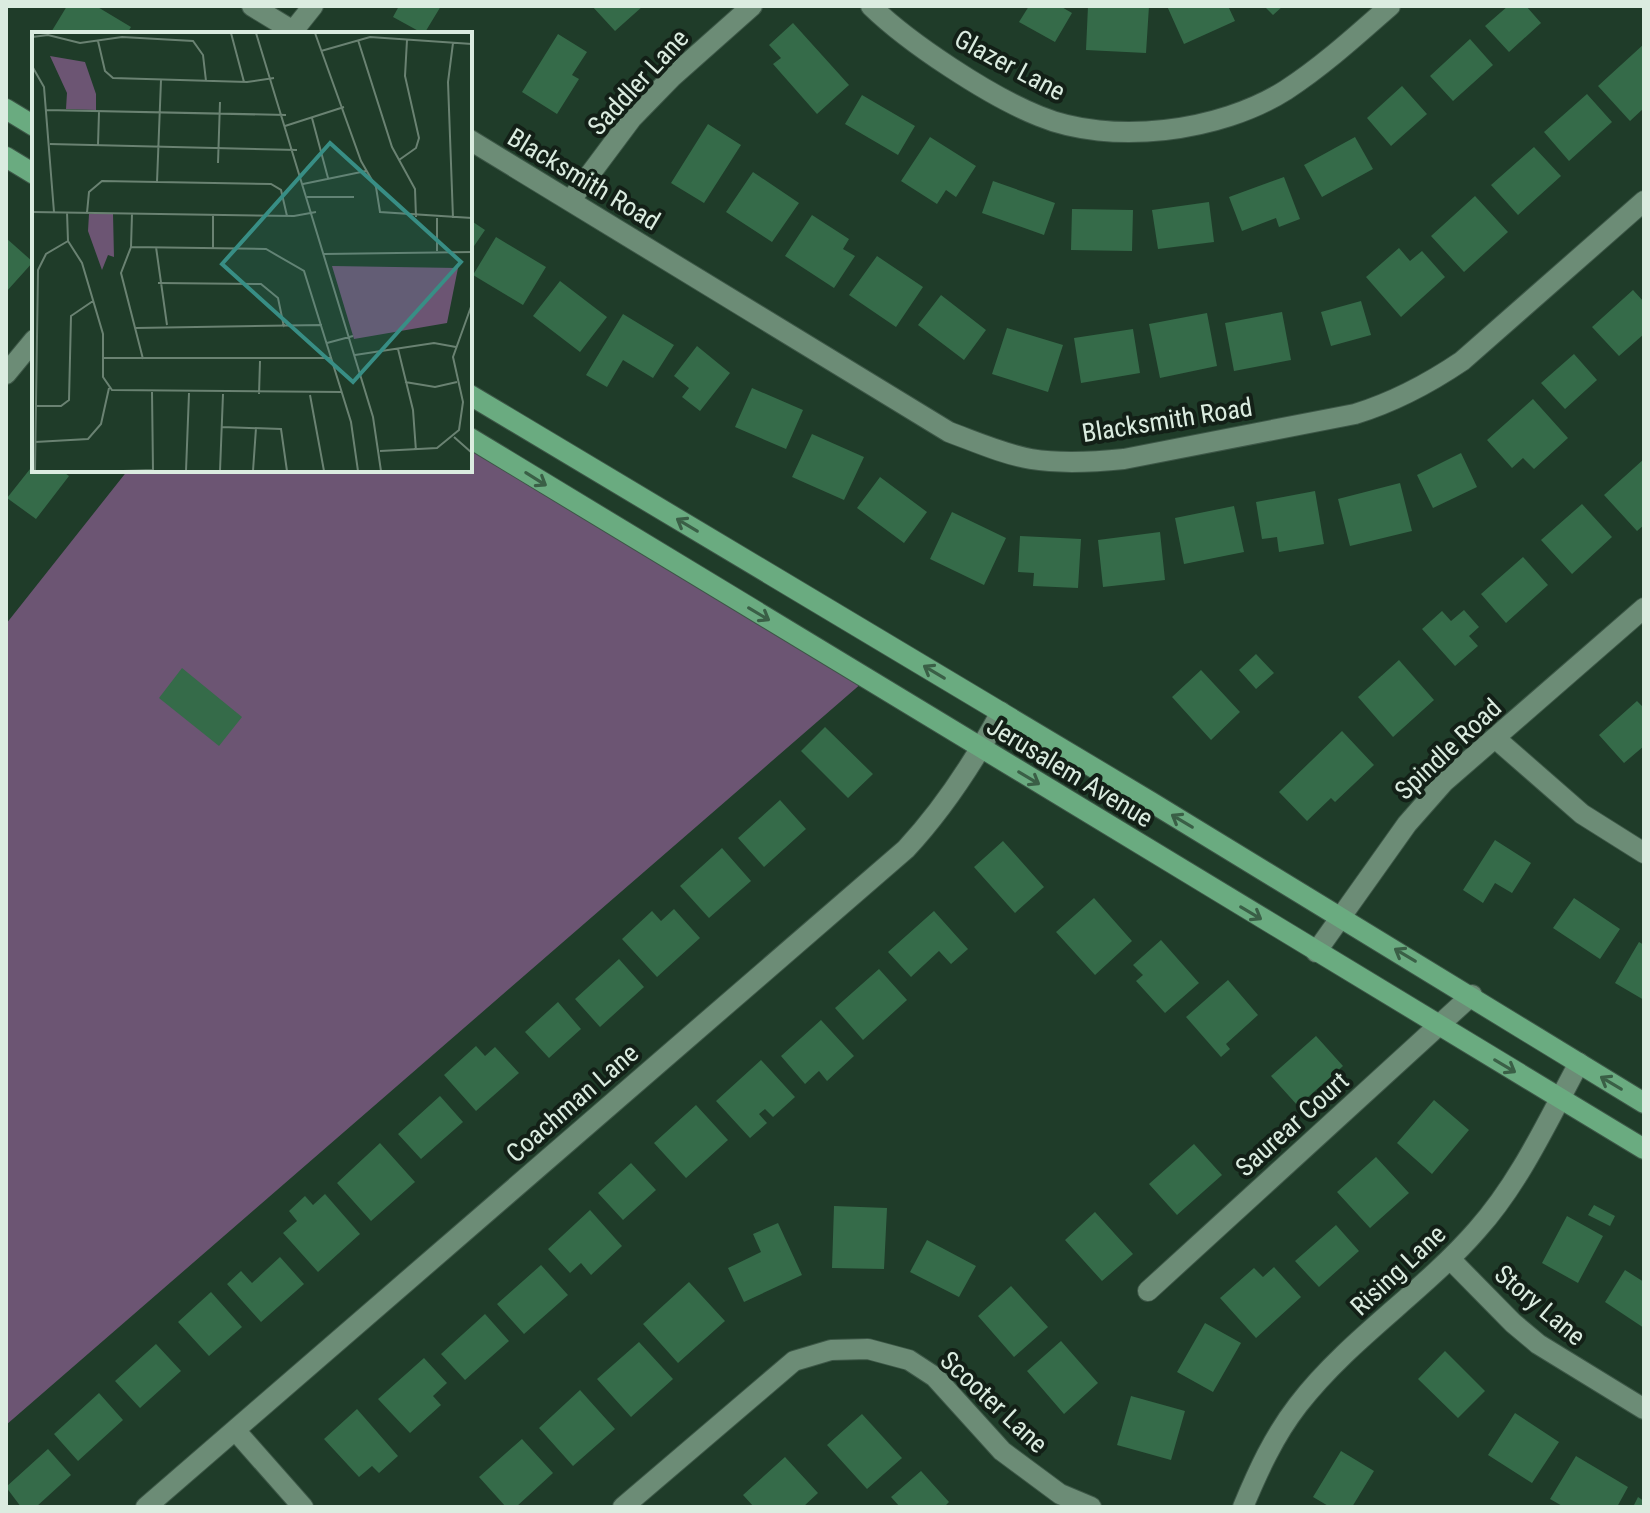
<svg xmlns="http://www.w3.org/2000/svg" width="1650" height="1513" viewBox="0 0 1650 1513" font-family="'Roboto Condensed',sans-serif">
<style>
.green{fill:#6c5573}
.building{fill:#356b49}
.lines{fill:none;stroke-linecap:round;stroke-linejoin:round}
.minor-casing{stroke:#3d5747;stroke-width:22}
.major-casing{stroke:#3d5747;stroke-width:22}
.minor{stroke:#6c8c76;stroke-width:20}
.major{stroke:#6aab80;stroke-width:20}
.oneway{stroke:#3a5f46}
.labels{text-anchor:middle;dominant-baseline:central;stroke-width:8;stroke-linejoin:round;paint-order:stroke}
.street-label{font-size:26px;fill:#dbece0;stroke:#132017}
.inset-road{fill:none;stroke:#6a8272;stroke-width:2}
.view{fill:#388e85;fill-opacity:0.15;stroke:#388e85;stroke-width:4}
.inset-edge{fill:none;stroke:#dbece0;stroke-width:4}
</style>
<rect width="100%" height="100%" fill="#1f3c29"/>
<path class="green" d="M470 431 870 676 6 1425V624L128 470H470Z"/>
<path class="building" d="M67 6H96L131 27 127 34H50Z
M399 6H441L424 34 393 17Z
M592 6H643L615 31Z
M1029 6H1060L1072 13 1055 42 1019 22Z
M1088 6H1149L1146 53 1086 50Z
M1167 6H1228L1235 21 1184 44Z
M1264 6H1283L1273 15Z
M1508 6H1526L1541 23 1509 52 1485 26Z
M793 23 849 85 817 114 773 64 781 58 769 45Z
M558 34 587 52 572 75 579 79 557 114 522 92Z
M1470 39 1493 65 1453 101 1430 76Z
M1644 44V108L1630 121 1598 86Z
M1402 86 1427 114 1391 146 1367 118Z
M1587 94 1612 122 1569 161 1544 132Z
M862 95 915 126 898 155 845 124Z
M708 124 741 145 704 203 671 183Z
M930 137 976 166 956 197 946 190 937 204 901 181Z
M1355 137 1373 169 1322 197 1304 165Z
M1534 147 1561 176 1518 215 1491 185Z
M753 172 799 203 772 242 726 212Z
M1284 177 1300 219 1279 227 1276 218 1242 231 1229 197Z
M993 181 1055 203 1044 235 982 213Z
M1475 196 1508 232 1464 272 1431 236Z
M1209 202 1214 242 1158 249 1152 210Z
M1072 209 1133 210 1132 251 1071 250Z
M812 215 849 239 843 249 855 256 834 288 785 256Z
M470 220 485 230 470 252Z
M496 237 546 267 523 305 473 275Z
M6 238 33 262 6 292Z
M1399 248 1410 261 1422 251 1445 277 1401 317 1366 277Z
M877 256 923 287 896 327 849 295Z
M560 281 607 317 580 352 533 316Z
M1633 290 1644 302V334L1619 356 1592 327Z
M941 295 986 330 964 360 918 325Z
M1361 301 1371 335 1331 346 1321 312Z
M1282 312 1291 360 1234 371 1225 323Z
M1207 313 1217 366 1160 378 1149 324Z
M623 314 674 345 653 378 623 360 607 387 586 375Z
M1007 328 1063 345 1048 392 992 374Z
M1133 329 1140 373 1081 383 1074 338Z
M697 346 730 373 700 411 682 397 689 388 674 376Z
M1574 354 1597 380 1565 409 1541 383Z
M752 388 803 410 786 449 735 427Z
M1533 399 1568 438 1534 469 1523 458 1512 468 1487 440Z
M812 434 864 457 844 500 792 477Z
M1461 453 1477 487 1433 508 1417 475Z
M1644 459V525L1637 531 1604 495Z
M34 464V470H61L69 476 36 519 7 498Z
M880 477 927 512 904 543 857 508Z
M1400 483 1412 531 1350 546 1338 499Z
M1315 491 1324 544 1279 552 1277 537 1262 539 1256 502Z
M1582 504 1612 537 1572 574 1541 540Z
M1234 506 1244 552 1184 564 1175 518Z
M952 512 1006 538 984 585 930 559Z
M1160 532 1165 580 1103 587 1098 540Z
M1020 536 1081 539 1078 588 1033 586 1034 573 1018 572Z
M1523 557 1548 585 1506 623 1481 594Z
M1464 610 1479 627 1469 636 1478 646 1455 666 1422 629 1442 611 1451 621Z
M1256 654 1274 673 1256 689 1239 670Z
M1399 660 1434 700 1393 737 1358 697Z
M182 668 242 717 219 746 159 698Z
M1201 670 1240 712 1211 740 1172 697Z
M1637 701 1644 708V746L1624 763 1599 735Z
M825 727 873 774 848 798 801 751Z
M1342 731 1374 765 1335 802 1331 798 1307 821 1279 792Z
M780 800 806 829 764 867 738 838Z
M1495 840 1531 863 1512 893 1495 883 1483 903 1463 890Z
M1003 841 1044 887 1015 913 974 867Z
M722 848 751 881 709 918 680 886Z
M1094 898 1132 941 1095 975 1056 932Z
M1574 898 1620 929 1600 959 1553 928Z
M674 909 700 938 657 977 622 939 652 911 661 921Z
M934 911 968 949 951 964 939 951 911 977 888 952Z
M1161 940 1199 983 1165 1013 1136 981 1143 975 1133 965Z
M1639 942 1644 945V1000L1615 983Z
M619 959 644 987 600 1027 575 999Z
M879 969 907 1000 863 1040 835 1008Z
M1228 980 1258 1015 1226 1044 1230 1049 1221 1057 1186 1017Z
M558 1002 581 1029 549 1058 525 1032Z
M821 1020 854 1056 827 1081 819 1071 805 1084 781 1056Z
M1316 1036 1343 1066 1298 1106 1271 1076Z
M476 1046 485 1056 495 1047 519 1073 476 1111 444 1075Z
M761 1060 795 1097 773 1117 765 1109 759 1114 767 1123 750 1138 716 1101Z
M440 1096 463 1122 421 1159 398 1134Z
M1434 1100 1469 1130 1432 1174 1397 1143Z
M696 1105 728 1140 686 1178 654 1143Z
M380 1143 415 1182 371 1221 337 1183Z
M1194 1144 1222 1175 1177 1215 1149 1184Z
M1376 1157 1409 1193 1370 1228 1337 1192Z
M631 1163 656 1190 623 1220 598 1193Z
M325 1194 360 1234 318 1272 283 1233 297 1221 289 1211 305 1196 313 1205Z
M1594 1205 1615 1216 1610 1226 1588 1215Z
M834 1206 887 1208 884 1269 832 1268Z
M590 1210 622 1246 591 1275 581 1263 570 1273 548 1249Z
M1095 1212 1133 1254 1102 1281 1065 1240Z
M1567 1216 1603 1236 1578 1283 1542 1263Z
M778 1223 802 1275 744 1302 728 1268 761 1252 753 1234Z
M1336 1225 1359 1251 1319 1287 1295 1261Z
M927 1240 976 1266 959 1297 910 1272Z
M280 1257 304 1284 261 1322 227 1284 241 1271 252 1283Z
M541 1265 568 1295 524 1334 497 1304Z
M1274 1267 1301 1297 1256 1338 1220 1298 1254 1268 1263 1277Z
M1625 1270 1644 1282V1328L1605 1302Z
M689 1282 725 1321 678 1363 643 1324Z
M1011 1286 1048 1327 1014 1357 978 1316Z
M211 1292 242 1327 209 1356 178 1322Z
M485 1314 509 1341 465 1380 441 1354Z
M1205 1323 1241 1343 1213 1392 1177 1372Z
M1061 1341 1098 1383 1064 1414 1027 1371Z
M639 1342 673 1379 631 1417 597 1379Z
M156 1344 181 1371 140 1408 115 1381Z
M1445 1351 1485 1391 1458 1418 1418 1379Z
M424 1358 447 1383 433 1396 441 1405 410 1433 378 1399Z
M580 1390 615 1429 573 1466 539 1428Z
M99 1393 123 1420 78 1461 54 1434Z
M1131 1396 1185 1411 1171 1460 1117 1445Z
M357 1409 398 1456 379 1473 372 1466 359 1477 324 1439Z
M1515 1413 1559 1442 1532 1483 1488 1455Z
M862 1414 902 1458 867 1489 827 1445Z
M522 1439 553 1473 516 1507H506L479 1477Z
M48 1449 71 1475 36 1507H21L6 1487Z
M1341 1451 1374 1471 1352 1507H1330L1313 1497Z
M1576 1456 1628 1487 1617 1507H1564L1550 1499Z
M785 1457 818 1493 803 1507H754L743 1495Z
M921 1471 949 1502 944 1507H900L891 1497Z
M1638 1497 1644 1501V1507H1633Z"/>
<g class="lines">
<g class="minor-casing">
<path id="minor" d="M252 6 298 34
M871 6C909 43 989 96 1039 116 1111 146 1220 132 1286 90 1323 66 1357 35 1390 6
M293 31 313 6
M470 140 949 432C976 442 1003 454 1031 459 1061 464 1094 462 1124 459L1355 414C1394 402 1428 384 1462 361L1644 201
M570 201 632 118 672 77 752 6
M6 374 34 340
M1495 738 1582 814 1644 853
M1316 952 1407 824 1444 782 1644 608
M1450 1259 1513 1323 1538 1344 1644 1409
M1148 1291 1472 995
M235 1430 303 1507
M146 1507 906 849C945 807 974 762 1001 712
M623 1507 794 1361 831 1350 868 1349 909 1360 935 1377 1002 1451 1060 1494 1091 1507
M1243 1507C1258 1471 1274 1436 1298 1405 1349 1339 1422 1293 1477 1230 1520 1182 1548 1120 1579 1063"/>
</g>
<g class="major-casing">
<path id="major" d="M6 109 34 126
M6 157 34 174
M470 395 1151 802 1644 1103
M470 438 1644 1149"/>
</g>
<use href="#minor" class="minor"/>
<use href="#major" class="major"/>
</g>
<defs><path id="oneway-shaft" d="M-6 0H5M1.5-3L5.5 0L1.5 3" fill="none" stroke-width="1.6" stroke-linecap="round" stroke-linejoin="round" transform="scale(2)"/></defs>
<g class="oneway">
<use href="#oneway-shaft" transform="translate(536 479) rotate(32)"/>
<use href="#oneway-shaft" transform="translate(687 525) rotate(-149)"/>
<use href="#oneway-shaft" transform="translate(759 614) rotate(31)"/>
<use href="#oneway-shaft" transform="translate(934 672) rotate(-149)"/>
<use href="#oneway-shaft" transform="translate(1029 778) rotate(31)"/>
<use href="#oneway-shaft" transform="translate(1182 821) rotate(-149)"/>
<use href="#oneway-shaft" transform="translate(1251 913) rotate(31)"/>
<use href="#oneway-shaft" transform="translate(1405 955) rotate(-149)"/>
<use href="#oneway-shaft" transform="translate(1505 1066) rotate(31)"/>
<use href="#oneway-shaft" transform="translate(1611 1083) rotate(-149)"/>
</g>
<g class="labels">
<g class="street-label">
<text transform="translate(1010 65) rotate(28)">Glazer Lane</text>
<text transform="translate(638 82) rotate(-47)">Saddler Lane</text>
<text transform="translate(584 179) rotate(31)">Blacksmith Road</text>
<text transform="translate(1167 420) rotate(-9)">Blacksmith Road</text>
<text transform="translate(1448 749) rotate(-43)">Spindle Road</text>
<text transform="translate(1070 772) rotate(31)">Jerusalem Avenue</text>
<text transform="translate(572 1103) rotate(-41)">Coachman Lane</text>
<text transform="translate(1292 1124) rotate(-42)">Saurear Court</text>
<text transform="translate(1398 1270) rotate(-43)">Rising Lane</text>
<text transform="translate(1540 1305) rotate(40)">Story Lane</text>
<text transform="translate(994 1402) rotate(43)">Scooter Lane</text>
</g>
</g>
<g transform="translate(32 32)">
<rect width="440" height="440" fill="#1f3c29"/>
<path d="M18 24 53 30 64 62V78L34 77 35 61ZM57 182H81L82 225 76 223 70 238 56 199ZM300 234 426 236 415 291 322 307Z" fill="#6c5573"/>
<path class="inset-road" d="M199 1 212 50M224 1 341 385 349 439M283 1 329 129 344 155 348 180 440 186M0 5 16 3 48 11 90 5 161 9 171 23 174 49M326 8 360 115 383 157 384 185M66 9 73 39 81 46 215 50 242 46M421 11 416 50 421 186M289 19 338 5 440 12M0 34 12 55 22 180M14 78 254 83M280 86 296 146M253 94 312 75M18 112 265 118M66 113 67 80M367 128 384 116 387 106 373 44 375 8M186 131 188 70M125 150 129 48M271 152 334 139M275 165H322M0 180 262 184 284 180M35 180 36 209 50 231 71 302V345L80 358 310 360M55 181 57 160 70 149 239 152 249 158 255 184M100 182 99 215 89 241 111 327M99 215 234 217 272 239 319 390 326 439M124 215 135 293M181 216V183M405 219V186M292 222 440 220M126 251 229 252 246 266 252 295M104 296 290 293M295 311 321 304M366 317 381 378 384 419M323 323 402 311 424 315M72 326H300M373 350 403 355 425 350M120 360 121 439M227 362 228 329M278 363 292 439M4 374H29L37 368 39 284 61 269M190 395 249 397 255 439M422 405 440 421M3 410 56 407 69 392 77 356M348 419 405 416 427 398 431 370 421 325 440 272M3 439 6 238 14 222 36 209M91 439 121 438M154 439 157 361M188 439 191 362M221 439 224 396"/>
<path class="view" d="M298 111 429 230 321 350 190 232Z"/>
<rect width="440" height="440" class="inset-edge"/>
</g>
<rect width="1650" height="1513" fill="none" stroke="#dbece0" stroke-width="16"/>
</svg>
